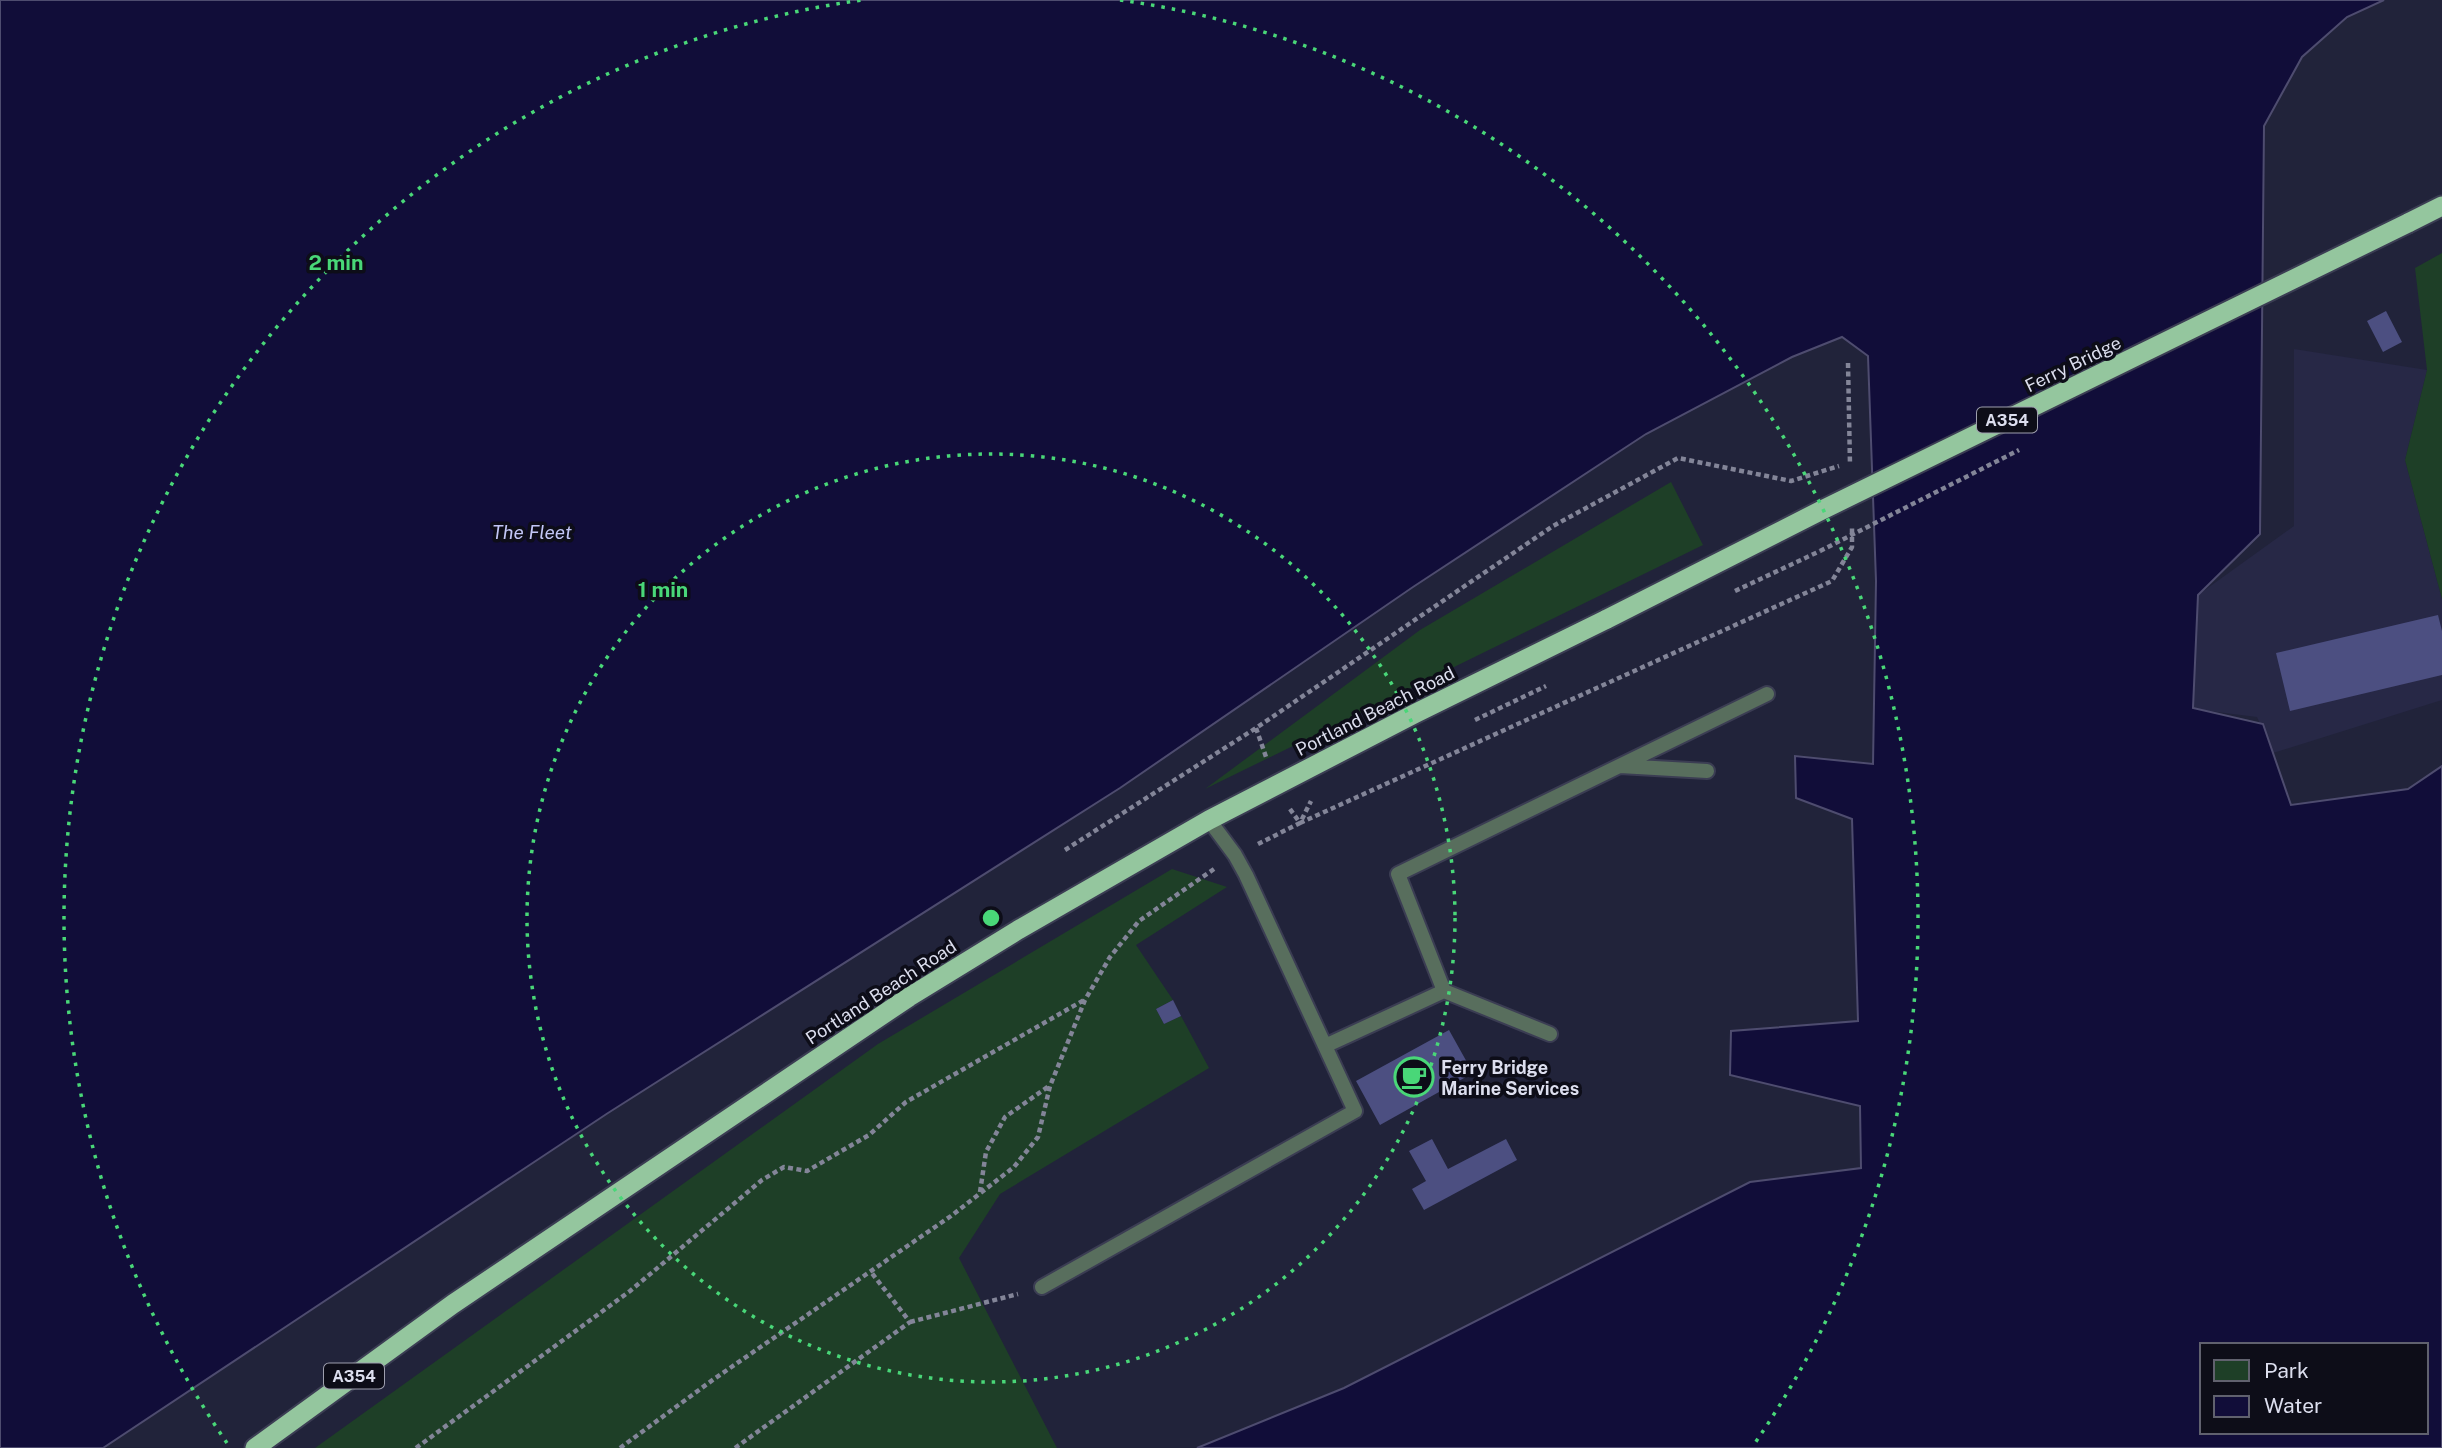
<svg xmlns="http://www.w3.org/2000/svg" width="2442" height="1448" viewBox="0 0 2442 1448" font-family="'Public Sans',sans-serif">
<style>
.built{fill:#272846}
.green{fill:#1e3f27}
.water{fill:#110d39;stroke:#4e4c6f;stroke-width:2;fill-rule:evenodd}
.building{fill:#4c4f81}
.lines{fill:none;stroke-linecap:round;stroke-linejoin:round}
.service-casing{stroke:#3b3d53;stroke-width:18}
.trunk-casing{stroke:#3b3d53;stroke-width:23}
.path{stroke:#838598;stroke-width:4.5;stroke-dasharray:5 3.5;stroke-linecap:butt}
.service{stroke:#586e5d;stroke-width:14}
.trunk{stroke:#94c69e;stroke-width:19}
.trunk-bridge-casing{stroke:#3b3d53;stroke-width:23;stroke-linecap:butt}
.path-bridge{stroke:#838598;stroke-width:4.5;stroke-dasharray:5 3.5;stroke-linecap:butt}
.trunk-bridge{stroke:#94c69e;stroke-width:19}
.ring{fill:none;stroke:#49d778;stroke-width:3.5;stroke-dasharray:3.5 7}
.labels{text-anchor:middle;dominant-baseline:central;stroke-width:7;stroke-linejoin:round;paint-order:stroke}
.shield{fill:#0d0d18;stroke:#9e9fae;stroke-width:2}
.shield-label{font-size:16px;font-weight:bold;fill:#dcdeee}
.street-label{font-size:18px;fill:#dcdeee;stroke:#0d0d18}
.poi-label{font-size:18px;font-weight:bold;fill:#dcdeee;stroke:#0d0d18;text-anchor:start}
.water-label{font-size:19px;font-style:italic;fill:#c2c6f6;stroke:#0d0d18}
.centre{fill:#49d778;stroke:#0d0d18;stroke-width:3.5}
.ring-label{font-size:21px;text-anchor:middle;font-weight:bold;fill:#49d778;stroke:#0d0d18;stroke-width:7;stroke-linejoin:round;paint-order:stroke}
</style>
<rect width="100%" height="100%" fill="#21233a"/>
<path class="built" d="M2294 349 2427 370 2405 460 2442 599V700L2273 753 2257 717 2193 709 2198 595 2294 526Z"/>
<path class="green" d="M2442 253V599L2405 460 2427 370 2415 268Z
M1671 482 1703 545 1205 789 1420 630Z
M1172 869 1227 887 1136 945 1173 1000 1156 1009 1164 1024 1181 1016 1209 1068 1000 1194 959 1258 1057 1448H315L878 1044Z"/>
<path class="water" d="M0 0H2384L2347 17 2302 57 2264 126 2260 534 2198 595 2193 708 2263 724 2291 805 2408 789 2442 766V1448H1197L1344 1388 1750 1182 1861 1168 1860 1106 1730 1075 1731 1031 1858 1021 1852 819 1796 798 1795 756 1873 764 1876 581 1868 356 1842 337 1792 357 1646 434 1413 587 1120 788 608 1113 103 1448H0ZM2202 1345H2426V1432H2202Z"/>
<path class="building" d="M2386 311 2402 342 2383 352 2367 321Z
M2438 615 2442 631V675L2290 711 2276 653Z
M1173 1000 1181 1016 1164 1024 1156 1009Z
M1449 1030 1473 1073 1380 1125 1356 1081Z
M1432 1139 1448 1169 1506 1139 1517 1160 1424 1210 1412 1189 1426 1181 1409 1151Z"/>
<g class="lines">
<g class="service-casing">
<path id="service" d="M1620 766 1707 771
M1209 820 1235 855 1246 875 1325 1046 1444 991 1398 874 1767 694
M1444 991 1550 1034
M1042 1287 1355 1111 1325 1046"/>
</g>
<g class="trunk-casing">
<path id="trunk" d="M2408 223 2442 206
M255 1448 453 1304 909 997 1018 930 1209 820 1416 713 1607 619"/>
</g>
<path class="path" d="M1848 363 1850 465
M1735 591 1820 551
M1475 720 1546 686
M1256 728 1266 757
M1290 809 1300 823 1832 581 1852 547V526
M1258 844 1300 823 1311 801
M1065 850 1256 728 1553 526 1678 458 1791 481 1839 466
M980 1192 986 1152 1005 1117 1049 1086
M910 1322 1018 1294
M416 1448 630 1291 762 1180 784 1167 807 1171 869 1135 906 1102 1084 1000
M620 1448 714 1379 951 1216 1014 1167 1038 1137 1050 1086 1085 1000 1110 957 1139 921 1214 869
M735 1448 910 1322 871 1272"/>
<use href="#service" class="service"/>
<use href="#trunk" class="trunk"/>
<g class="trunk-bridge-casing">
<path id="trunk-bridge" d="M1607 619 1820 511 2408 223"/>
</g>
<path class="path-bridge" d="M1820 551 2019 450"/>
<use href="#trunk-bridge" class="trunk-bridge"/>
</g>
<g class="ring">
<circle cx="991" cy="918" r="464"/>
<path d="M227 1443A927 927 0 0 1 862 0M1120 0A927 927 0 0 1 1755 1443"/>
</g>
<defs>
<g id="cafe-ring" transform="scale(2.0125)"><circle r="9.5" fill="#0d0d18" stroke="#49d778" stroke-width="1.5"/><path d="M-5.5-4.5H6V0H3Q3 3.5 0 3.5H-2.5Q-5.5 3.5-5.5 0ZM3-3.2v2h1.7v-2ZM-6 4.5H4V6H-6Z" fill="#49d778"/></g>
</defs>
<g fill-rule="evenodd">
<use href="#cafe-ring" x="1414" y="1077"/>
</g>
<g class="labels">
<g class="shield">
<rect x="1977" y="407.5" width="60" height="25" rx="5"/>
<rect x="324" y="1363.5" width="60" height="25" rx="5"/>
</g>
<g class="shield-label">
<text x="2007" y="420">A354</text>
<text x="354" y="1376">A354</text>
</g>
<g class="street-label">
<text transform="translate(2073 364) rotate(-26)">Ferry Bridge</text>
<text transform="translate(1375 711) rotate(-27)">Portland Beach Road</text>
<text transform="translate(881 992) rotate(-33)">Portland Beach Road</text>
</g>
<g class="poi-label">
<text x="1441" y="1067">Ferry Bridge<tspan x="1441" dy="21">Marine Services</tspan></text>
</g>
<g class="water-label">
<text x="532" y="532">The Fleet</text>
</g>
</g>
<circle cx="991" cy="918" r="10" class="centre"/>
<g class="ring-label">
<text x="336" y="270">2 min</text>
<text x="663" y="597">1 min</text>
</g>
<rect x="2200" y="1343" width="228" height="91" fill="#0d0d18" stroke="#60616e" stroke-width="2"/>
<rect x="2214" y="1360" width="35" height="21" fill="#1e3f27" stroke="#60616e" stroke-width="2"/>
<text x="2264" y="1378" font-size="21" fill="#dcdeee">Park</text>
<rect x="2214" y="1396" width="35" height="21" fill="#110d39" stroke="#60616e" stroke-width="2"/>
<text x="2264" y="1413" font-size="21" fill="#dcdeee">Water</text>
</svg>
